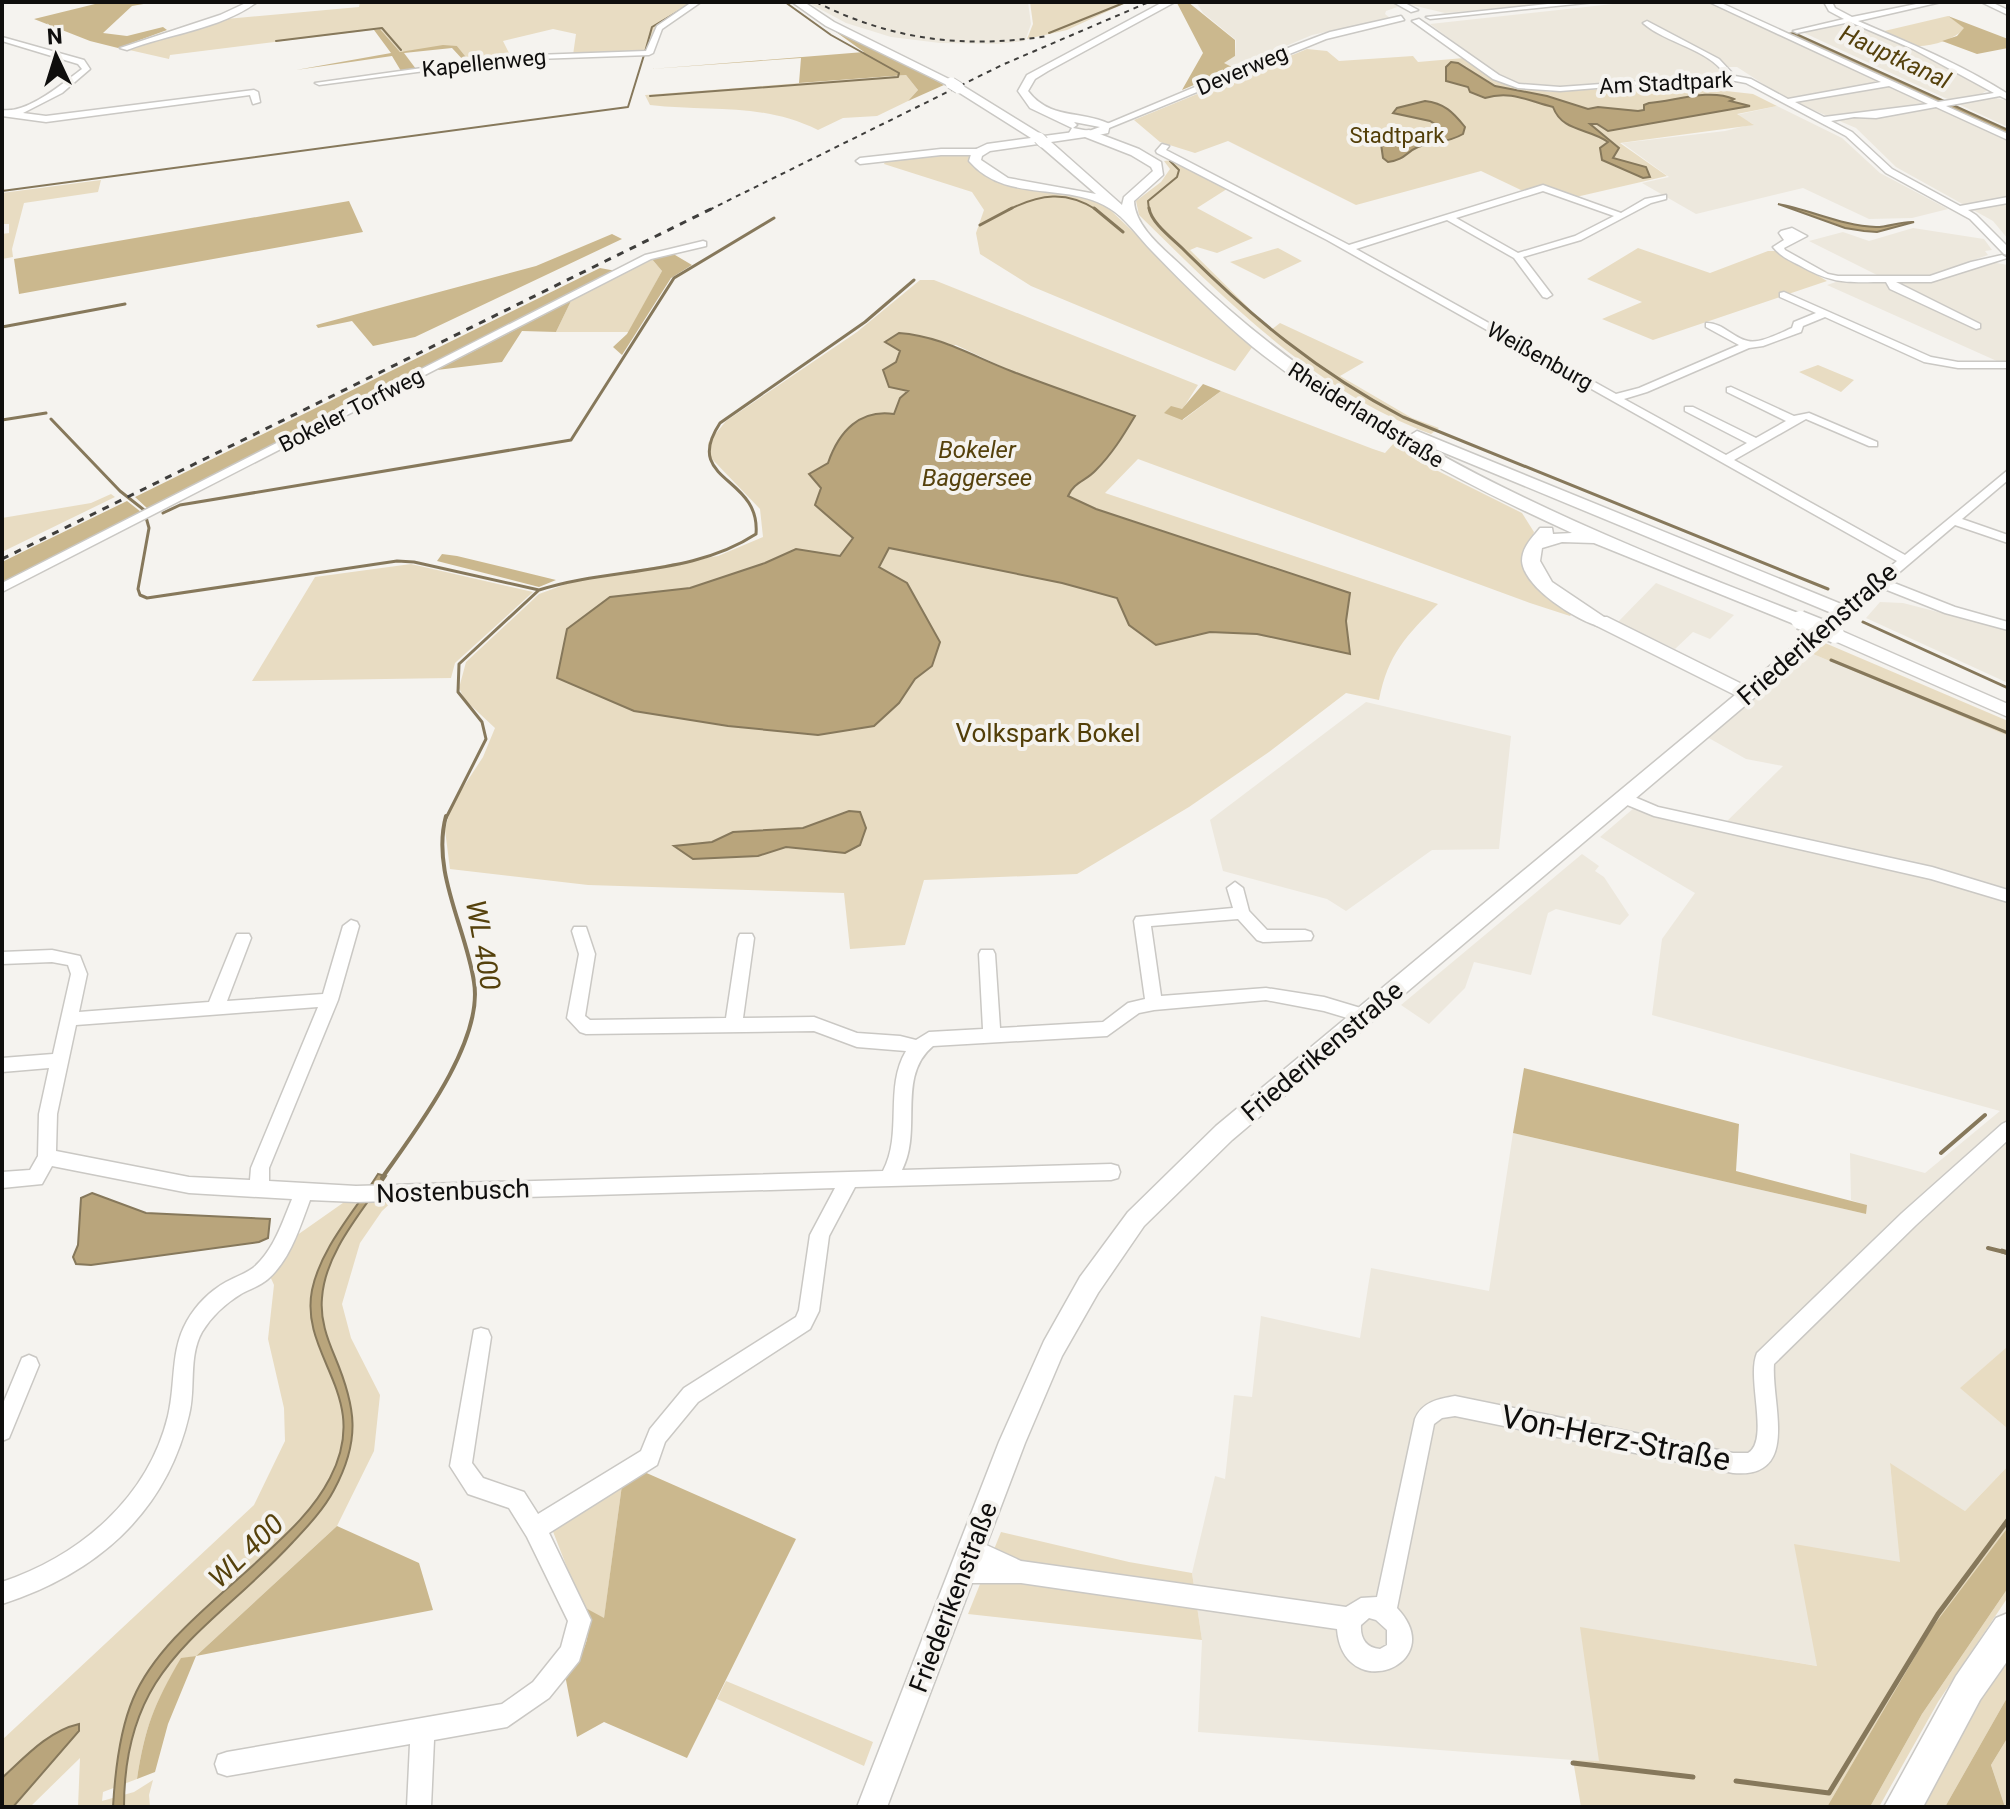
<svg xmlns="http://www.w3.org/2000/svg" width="2010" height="1809" viewBox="0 0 2010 1809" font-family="Roboto,sans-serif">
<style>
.built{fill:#ede8dd}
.green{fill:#e8dcc2;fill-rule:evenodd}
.forest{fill:#cbb88e}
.water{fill:#b9a57c;stroke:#86785b;stroke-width:2}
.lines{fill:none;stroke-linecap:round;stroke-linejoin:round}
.stream-far3{stroke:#86785b;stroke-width:2}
.stream-far2{stroke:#86785b;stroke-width:3}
.stream-far1{stroke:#86785b;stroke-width:4}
.stream{stroke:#86785b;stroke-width:5}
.minor-casing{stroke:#cac8c4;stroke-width:3}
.tertiary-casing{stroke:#cac8c4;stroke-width:3}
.secondary-casing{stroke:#cac8c4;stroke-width:3}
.primary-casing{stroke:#cac8c4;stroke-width:3}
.minor{fill:#fff;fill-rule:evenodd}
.tertiary{fill:#fff;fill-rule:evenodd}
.secondary{fill:#fff;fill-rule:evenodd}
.primary{fill:#fff;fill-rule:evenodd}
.rail-far1{stroke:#3f3e3c;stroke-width:2;stroke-dasharray:5 5;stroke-linecap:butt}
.rail{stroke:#3f3e3c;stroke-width:3;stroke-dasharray:7 7;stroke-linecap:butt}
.secondary-bridge-far1-casing{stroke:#cac8c4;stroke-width:13;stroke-linecap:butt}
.secondary-bridge-casing{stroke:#cac8c4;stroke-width:21;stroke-linecap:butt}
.secondary-bridge-far1{stroke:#fff;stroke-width:11}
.secondary-bridge{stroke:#fff;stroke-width:18}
.labels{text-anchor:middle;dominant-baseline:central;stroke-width:8;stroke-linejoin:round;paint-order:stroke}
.far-street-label{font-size:22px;fill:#0f0e0d;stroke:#f5f3ef}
.far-park-label{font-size:22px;fill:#523e08;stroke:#f5f3ef}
.far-water-label{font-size:24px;font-style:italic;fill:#55410c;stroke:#f5f3ef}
.street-label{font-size:26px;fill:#0f0e0d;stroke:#f5f3ef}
.park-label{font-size:26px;fill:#523e08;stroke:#f5f3ef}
.water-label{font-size:28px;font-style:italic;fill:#55410c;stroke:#f5f3ef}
.near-street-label{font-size:32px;fill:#0f0e0d;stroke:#f5f3ef}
</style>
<rect width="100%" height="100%" fill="#f5f3ef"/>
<path class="built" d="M807 2H1028L1031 24 1025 41 997 44 940 43 891 37 846 23Z
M1196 2H1391L1400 6 1386 11 1385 14 1390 18 1312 35 1234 68 1223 63 1235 56 1236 40 1203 13Z
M1399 2H1534L1539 5 1445 13Z
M1631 2H1709L2008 139V239L1993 221 1896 167 1856 128 1785 98 1737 67H1723L1724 72 1693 78 1559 88 1532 86 1502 78 1430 24Z
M1846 25H1856L1920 51 1932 60 1978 81 1988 90 1981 94 2008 101V127L1800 31Z
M1777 106 1842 138 1880 173 1948 209 1912 218 1869 219 1803 188 1696 214 1642 183 1669 177 1622 143 1725 131 1753 124 1736 115Z
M1913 228 1984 239 1992 250 1985 251 1988 255 1925 277H1881L1809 241 1843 232 1869 241Z
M1991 262 2008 265V366L1827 285 1839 281 1936 280Z
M1656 583 1734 615 1710 639 1693 632 1675 649 1618 622Z
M1880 602 1903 603 2008 630V683L1866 618Z
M1813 654 2008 736V1346L1961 1388 2008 1429V1466L1965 1511 1890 1464 1901 1562 1818 1666 1581 1628 1600 1762 1198 1732 1202 1640 1192 1573 1215 1476 1225 1479 1234 1395 1252 1397 1261 1316 1360 1338 1371 1268 1489 1291 1513 1133 1866 1214V1205L1851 1200 1850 1153 1925 1173 2000 1111 1652 1015 1662 939 1695 893 1600 837 1634 808 1718 830 1783 766 1746 759 1707 737Z
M1366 702 1511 736 1499 849 1432 850 1346 911 1327 899 1223 871 1210 820Z
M1582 854 1599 866 1595 871 1604 877 1629 915 1620 925 1556 909 1548 913 1531 975 1474 962 1465 988 1429 1024 1401 1005Z"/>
<path class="green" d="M360 2H694C669 17 652 22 647 52L573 55 576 34 553 29 503 41 511 57 470 62 457 46 400 52 380 29 170 55 169 59 125 49 215 20 359 7Z
M1030 2H1128L1067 30 1027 39 1033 24Z
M1948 16 1965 28C1955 39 1934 46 1918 46 1914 46 1888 35 1880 32Z
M1307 49 1327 51 1339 61 1413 56 1418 62 1464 58 1492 79 1510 86 1551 92 1704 83 1717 90 1753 94 1777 106 1737 114 1754 125 1620 143 1667 176 1576 197 1541 185 1523 191 1481 171 1356 205 1228 141 1195 153 1160 142 1134 120Z
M906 75 918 90 908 101 877 116 843 118 818 130C761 102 710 112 650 105L645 95Z
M974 153 971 162C1002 197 1063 187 1104 204L1253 346 1235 371 1031 286 980 254 976 233 984 210 972 192 884 164 886 159 893 158Z
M1173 160 1230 187 1197 208 1253 238 1217 253 1197 247 1190 250 1271 330 1280 323 1364 362 1340 376 1412 418 1439 428 1431 434C1313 390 1227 301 1139 215L1136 201 1161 182 1170 169 1164 161Z
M101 180 98 192 24 203 12 249 13 257 2 259V234L9 233V224H2V193Z
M1278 248 1302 261 1264 279 1230 262Z
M1638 248 1710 273 1768 251H1777L1827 281 1653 340 1602 319 1642 302 1587 279Z
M651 258 662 271 629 332H556L571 301Z
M920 280H934L1198 385 1182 410 1183 420 1221 391 1373 449 1385 453 1394 443 1418 461 1522 513 1534 532 1526 557 1574 612 1570 616 1530 603 1138 459 1105 493 1438 604C1406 636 1388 654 1379 700L1346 693 1269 752 1189 807 1077 874 924 880 905 945 850 949 844 893 588 885 450 869 445 830 451 806 483 757 495 728 465 700 459 688 466 662 539 594 577 580 718 556 763 537 760 509 711 458 708 443 726 421 857 332ZM886 342 956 345 1011 371 1134 416C1125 436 1112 454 1097 470 1086 481 1074 482 1068 496L1096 509 1349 593 1346 621 1350 653 1257 634 1210 632 1156 645 1129 625 1117 598 1062 583 888 548 879 567 907 583 940 642 932 666 915 679 899 703 609 597 690 588 765 563 796 549 840 557 853 538 815 505 833 448 894 415 900 398 909 391 896 362 900 350ZM849 811 823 852 786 847 758 856 675 847 712 842 733 832 803 828Z
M1818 365 1854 380 1841 392 1799 372Z
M111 494 115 497 2 552V518L91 503Z
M411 564 533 592 455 663 451 678 252 681 315 577Z
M1825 643 2008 721V736L1813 654Z
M397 1197 382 1211 360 1243 342 1304 351 1338 380 1395 374 1451 337 1526 196 1656 181 1659C154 1704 145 1727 137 1779L103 1792 102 1801 134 1792 153 1780 149 1795 150 1807H78L80 1758 30 1807H2V1740L254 1505 285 1441 284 1408 268 1339 274 1285 270 1276 293 1238 350 1198Z
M2008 1346V1429L1960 1388Z
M1890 1463 1965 1511 2008 1466V1527L1931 1630 1827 1807H1581L1573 1760 1599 1761 1580 1627 1817 1666 1794 1544 1900 1562Z
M622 1485 604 1619 582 1606 552 1529Z
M1001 1532 1129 1562 1192 1573 1202 1640 968 1614Z
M2008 1588V1597L1938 1702 1879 1807H1870L1922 1714Z
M2008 1653V1696L1945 1807H1918Z
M726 1681 873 1742 864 1766 717 1699Z
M2008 1737V1807H2005L1991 1765Z"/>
<path class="forest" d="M155 2 132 6 103 33 127 36 163 27 167 30 118 48 90 41 34 19 95 4Z
M1188 2 1235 40V56L1224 63 1234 68 1182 90 1203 53 1177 3Z
M1948 16 2008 39V48L1977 54 1942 41 1957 36 1964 28Z
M380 29 400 52 443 45 457 46 470 62H465L452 48 404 53 416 69 401 71 392 56 296 70 391 53 374 30Z
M843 31 944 85 908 101 918 90 906 75 799 83 801 58 651 69 864 52 836 32Z
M349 201 363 232 19 294 14 259Z
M612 234 622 239 415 337 373 346 352 321 318 328 316 325 536 266Z
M670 252 692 265 671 278 622 355 613 347 627 334 662 271 651 258Z
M600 268 616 271 148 509 135 497Z
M571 301 556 332 522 331 502 362 437 370Z
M1203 384 1221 391 1182 420 1164 413 1171 406 1182 409Z
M127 501 141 512 2 583V562Z
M442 554 457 556 556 580 539 587 437 561Z
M1524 1068 1739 1124 1736 1171 1867 1205 1866 1214 1513 1133Z
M642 1471 796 1539 687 1758 604 1722 577 1737 565 1675C584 1655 596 1633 582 1606L604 1618 622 1485Z
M337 1526 419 1563 433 1610 196 1656 168 1724 155 1772 137 1779C145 1727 154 1704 181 1658L196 1656Z
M2008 1527V1588L1922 1714 1870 1807H1827L1931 1629Z
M2008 1696V1737L1991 1765 2005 1807H1945Z"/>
<path class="water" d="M1794 33 2008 130V135L1788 34Z
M1451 62 1458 63 1495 86 1547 96 1588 109 1598 107 1638 111 1644 110V105L1649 103C1675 101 1709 88 1734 99L1730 101 1750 106 1608 131 1597 124H1590L1619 148 1613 158 1646 167 1650 177 1643 178 1602 160 1600 148 1608 142C1589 128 1562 132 1553 107 1528 101 1511 90 1485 98L1470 92 1468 87 1446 81V67Z
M1425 101C1444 103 1453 112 1465 127L1463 134C1448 143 1433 142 1418 147 1406 152 1405 160 1388 162L1383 158 1380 137 1443 134 1444 130 1430 121 1393 113 1397 108Z
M1778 204C1811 210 1843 226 1876 227 1889 227 1901 221 1914 222L1877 232 1864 231 1845 228Z
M899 333C941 336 972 356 1011 371 1052 387 1094 401 1135 416 1123 436 1112 454 1096 470 1086 481 1074 482 1068 496L1096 509 1350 593 1346 621 1350 654 1257 634 1210 632 1156 645 1129 625 1117 598 1062 583 889 548 879 567 907 583 940 642 932 666 915 679 899 703 874 726 818 735 728 726 634 711 557 678 567 629 610 597 690 588 765 563 796 549 840 556 853 538 815 505 821 488 809 474 828 463C839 431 860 409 894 414L900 398 908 391 889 387 883 370 896 362 900 351 885 342Z
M849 811 860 812 866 828 860 845 845 853 786 847 758 856 693 859 674 846 712 842 733 832 803 828Z
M378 1174 386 1176C361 1213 325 1253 322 1298 320 1319 327 1338 335 1357 356 1407 361 1440 334 1490 324 1509 308 1526 293 1542 208 1634 124 1663 124 1807H113C115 1772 119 1732 133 1699 157 1642 219 1598 263 1556 289 1532 314 1509 330 1478 373 1396 299 1357 312 1290 321 1247 355 1211 378 1174Z
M92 1193 146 1213 270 1219 268 1238 259 1242 91 1265 76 1264 73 1257 78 1245 81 1198Z
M79 1724V1731L13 1807H2V1778C25 1757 48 1731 79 1724Z"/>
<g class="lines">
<path class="stream-far3" d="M1049 33 1126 2
M276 41 382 28 401 50
M645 52 652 27 682 9
M650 96 898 77 899 73 831 35 785 2
M2 191 628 107 644 55
M1008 210C1040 194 1066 190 1097 210
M1149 210 1148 201 1177 177 1179 170 1170 161"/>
<path class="stream-far2" d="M1094 208 1123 232
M1149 208C1151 223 1173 239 1184 250 1250 316 1319 373 1403 417L1828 589
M980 225 1012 208
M2 327 125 304
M51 419 120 491 144 510 149 528 138 589 140 595 147 598 397 561 414 562 539 590 459 664 458 692 482 722 486 739 446 818
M2 420 46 413
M163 513 180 505 571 440 674 278 774 218
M539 590C610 567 692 576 756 534 761 475 681 482 720 423L865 322 914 280
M1863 622 2008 688
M1831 660 2008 733"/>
<path class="stream-far1" d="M1941 1153 1985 1115
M382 1178C415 1131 484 1042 474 982 466 928 431 871 446 816
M1988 1248 2008 1253"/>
<path class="stream" d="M2002 1251 2008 1253
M1573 1763 1693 1777
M1736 1781 1829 1793 1938 1614 2008 1520"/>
<g class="minor-casing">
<path id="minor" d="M248 2H257C221 29 168 34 127 50L120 48 220 15Z
M692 2H701L662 29 653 53 649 55 508 60 319 85 315 83 508 56 646 51 657 26Z
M1393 2H1403L1418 10 1411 12Z
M1567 2H1595L1430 19 1426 17Z
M1709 2H1719L1938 102 1994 93 1913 49 1850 22 1797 33 1793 31 1844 19 1829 11 1824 2H1832L1835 8 1852 17 1926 2H1941L1858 21C1909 43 1961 64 2008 94V100L2000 96 1946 106 2008 134V140L1936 107 1876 118 1854 117 1831 121 1852 132 1892 169 1960 206 2008 197V203L1968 210 1976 215 2008 247V255L2004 254 1970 219 1886 173 1846 136 1746 83 1719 78 1560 91 1518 88 1493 79 1412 21 1419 19 1499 75 1519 84 1560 87 1726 75C1707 48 1667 44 1643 23L1647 21 1719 59 1735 76 1751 79 1788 99 1881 82ZM1889 86 1928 104 1824 117 1795 102Z
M1981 2H1991L2008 10V15Z
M1401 16 1404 20 1326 39 1136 117 1109 128 1102 126 1293 46 1330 32Z
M2 37 84 60 90 69 62 93 23 113 46 116 254 90 258 92 260 102 253 104 250 95 46 122 2 116V110C27 114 62 84 82 69L78 64 2 41Z
M1162 144 1169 146 1166 150 1349 245 1543 185 1621 213 1645 199 1666 195V199L1651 203 1581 240 1523 257 1552 295 1547 298 1543 297 1514 258 1447 220 1356 249 1616 394 1639 388 1739 345 1706 327V323C1722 322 1733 338 1748 341 1760 344 1780 333 1792 328L1794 322 1816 313 1780 297V293L1784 292 1931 357 1958 362H2008V368H1958L1924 362 1825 317 1803 326 1801 332 1763 346 1749 348 1647 392 1624 399 1726 455 1747 443 1685 411V407H1693L1756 438 1786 421 1727 392V388L1731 387 1794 416 1809 413 1877 442V446H1869L1806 419 1734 460 1905 555 2008 470V480L1962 519 2008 535V543L1955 525 1889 581 1955 607 2008 622V630L1945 613 1882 588 1850 615H1840V609L1897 561 1327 240 1157 153 1156 151ZM1543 191 1614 216 1575 236 1518 253 1456 218Z
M941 149H980L984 152 980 155H941L860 164 856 161 860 158Z
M1792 228 1807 236 1784 248 1785 250 1828 274 1838 276H1930L1971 262 2002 255 2007 258 1931 282H1896L1980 324V328L1976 329 1890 289 1886 282C1847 282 1834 285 1799 265 1789 260 1780 256 1773 247L1784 240 1779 233 1781 231Z
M703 241 706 242V246L651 259 2 592V583L645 255Z
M1625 793 1658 807 1932 867 2008 890V902L1931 879 1654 816 1620 802 1618 798Z
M1235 882 1243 888 1249 911 1267 930H1305L1311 932 1313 936 1311 940 1263 942 1257 940 1238 919 1151 926 1161 996 1266 988 1324 997 1364 1009 1370 1011 1373 1016 1370 1021 1364 1023 1324 1011 1266 1000 1154 1010 1139 1013 1107 1036 933 1046C896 1077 923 1130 902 1170L1111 1164 1118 1166 1120 1172 1118 1178 1111 1180 855 1187 829 1236 819 1311 810 1329 698 1402 665 1442 657 1465 549 1533 591 1620 579 1661 549 1698 507 1727 434 1740 431 1807H407L410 1744 227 1776 218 1773 215 1764 218 1755 227 1752 502 1704 533 1682 561 1647 568 1621 527 1537 509 1508 468 1494 450 1466 474 1330 481 1328 488 1330 491 1337 472 1463 483 1478 524 1492 538 1514 641 1451 650 1429 684 1388 796 1317 799 1310 810 1235 835 1188 356 1202 310 1200C300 1227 290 1260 268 1279 260 1286 250 1289 241 1294 226 1303 211 1317 202 1332 188 1357 196 1389 189 1415 166 1514 95 1574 2 1604V1582C80 1556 148 1498 168 1416 176 1383 170 1351 187 1321 196 1305 210 1291 226 1282 235 1277 245 1274 253 1268 274 1250 282 1223 292 1199L189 1193 52 1166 42 1184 2 1188V1172L30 1170 38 1156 39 1114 49 1068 2 1072V1058L53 1054 71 974 68 965 52 962 2 964V952L52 950 80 956 87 974 79 1012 209 1002 235 938 237 934H249L251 938 227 1001 323 994 343 926 351 920 357 922 359 926 338 1000 269 1168V1181L356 1186 883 1171C903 1133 884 1088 906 1051L857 1047 814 1031 586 1034 580 1032 567 1018 579 954 572 931 574 927H586L595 954 585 1016 590 1020 726 1018 738 938 740 934H752L754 938 743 1018 814 1017 857 1033 900 1036 916 1040 929 1032 983 1029 979 954 981 950H993L995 954 1000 1028 1103 1022 1128 1003 1145 999 1134 921 1136 917 1233 908 1227 888ZM318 1007 251 1168 250 1180 189 1177 56 1151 57 1114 76 1025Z
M2008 1121V1140L1916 1225 1774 1364C1771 1404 1801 1479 1733 1473L1455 1416 1442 1418 1434 1424 1397 1608C1451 1665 1343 1706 1337 1629L1021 1583H962L954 1580 951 1572 954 1564 972 1561 963 1557 960 1549 963 1541 971 1538 1021 1561 1346 1607 1361 1598 1377 1597 1415 1419C1422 1402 1438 1399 1455 1396L1733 1453H1748C1770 1440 1746 1378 1757 1353L1902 1213 2002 1124ZM1369 1618 1376 1620 1387 1630V1645L1380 1649C1366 1648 1360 1638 1361 1625Z
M29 1355 36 1358 39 1365 9 1438 2 1441V1406L22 1358Z"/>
</g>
<g class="tertiary-casing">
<path id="tertiary" d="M1163 2H1175L1048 71 1035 79 1028 91C1050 120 1080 110 1110 124L1108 133 1089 137 1069 133 1072 128 1030 108 1018 91 1027 75ZM1074 122 1100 127 1089 131 1073 128 1077 125Z
M1845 607 1851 608 1853 612 1851 616 1232 1140 1144 1226 1098 1293 1062 1356 1025 1443 887 1807H857L999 1442 1044 1341 1080 1277 1128 1212 1216 1126 1735 695 1595 625 1593 621 1595 617H1607L1746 686 1839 608Z"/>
</g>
<g class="secondary-casing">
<path id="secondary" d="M792 2H804L834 22 957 83 947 85 826 26Z
M955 86H963L1044 136 1089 130 1139 149 1161 162 1163 175 1134 201C1135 229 1168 252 1187 271 1360 440 1584 530 1806 616L1809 620 1800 626 1794 624 1594 543 1562 542 1542 548 1540 561 1552 582 1610 621 1601 627C1577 621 1524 588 1522 561 1522 547 1532 538 1540 528H1552L1553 534 1572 533C1460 482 1350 424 1253 347 1217 317 1184 284 1152 251 1139 238 1125 217 1109 208 1066 181 1006 204 969 161L972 151 987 144 1031 138 955 90ZM1085 137 1131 155 1151 167 1153 171 1124 197 1122 205 1051 142ZM1038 144 1096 194 1008 178 981 160 982 156 990 151Z
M1417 431 1851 608 1854 612 1851 616H1839L1411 439 1409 436Z
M1835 628 2008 704V717L1828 638 1826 634Z"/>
</g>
<g class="primary-casing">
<path id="primary" d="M2008 1613V1660L1980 1700 1923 1807H1884L1956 1676 1996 1618Z"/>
</g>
<use href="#minor" class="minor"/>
<use href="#tertiary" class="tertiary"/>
<use href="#secondary" class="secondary"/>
<use href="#primary" class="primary"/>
<path class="rail-far1" d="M816 2C891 40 965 49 1048 36
M709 210 1002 65 1149 2"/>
<path class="rail" d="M2 559 713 208"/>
<g class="secondary-bridge-far1-casing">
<path id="secondary-bridge-far1" d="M951 83 959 88
M1039 138 1043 142"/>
</g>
<g class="secondary-bridge-casing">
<path id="secondary-bridge" d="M1800 620 1835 634"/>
</g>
<use href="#secondary-bridge-far1" class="secondary-bridge-far1"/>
<use href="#secondary-bridge" class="secondary-bridge"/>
</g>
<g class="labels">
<g class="far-street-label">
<text transform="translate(484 63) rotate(-6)">Kapellenweg</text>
<text transform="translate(1242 70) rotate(-23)">Deverweg</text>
<text transform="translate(1666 83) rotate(-3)">Am Stadtpark</text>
<text transform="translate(1540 356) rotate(29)">Weißenburg</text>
<text transform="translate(351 410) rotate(-27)">Bokeler Torfweg</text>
<text transform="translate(1366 415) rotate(32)">Rheiderlandstraße</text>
</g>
<g class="far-park-label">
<text x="1397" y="135">Stadtpark</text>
</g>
<g class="far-water-label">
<text transform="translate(1895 57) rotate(25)">Hauptkanal</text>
<text x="977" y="450">Bokeler<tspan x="977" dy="28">Baggersee</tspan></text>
</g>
<g class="street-label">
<text transform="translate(1817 634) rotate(-41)">Friederikenstraße</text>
<text transform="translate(1322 1051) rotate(-40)">Friederikenstraße</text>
<text transform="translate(453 1191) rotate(-2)">Nostenbusch</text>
<text transform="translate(953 1597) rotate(-69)">Friederikenstraße</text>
</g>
<g class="park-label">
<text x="1048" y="733">Volkspark Bokel</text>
</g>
<g class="water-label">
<text transform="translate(483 945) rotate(80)">WL 400</text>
<text transform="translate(246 1551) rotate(-44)">WL 400</text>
</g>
<g class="near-street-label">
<text transform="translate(1616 1438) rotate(11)">Von-Herz-Straße</text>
</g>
</g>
<rect width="2010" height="1809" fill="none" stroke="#0f0e0d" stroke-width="8"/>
<g transform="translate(56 56) rotate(356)" stroke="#f5f3ef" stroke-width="6" paint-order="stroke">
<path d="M0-6L14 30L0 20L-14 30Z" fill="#0f0e0d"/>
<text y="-12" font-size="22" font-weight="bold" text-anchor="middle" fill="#0f0e0d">N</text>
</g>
</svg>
